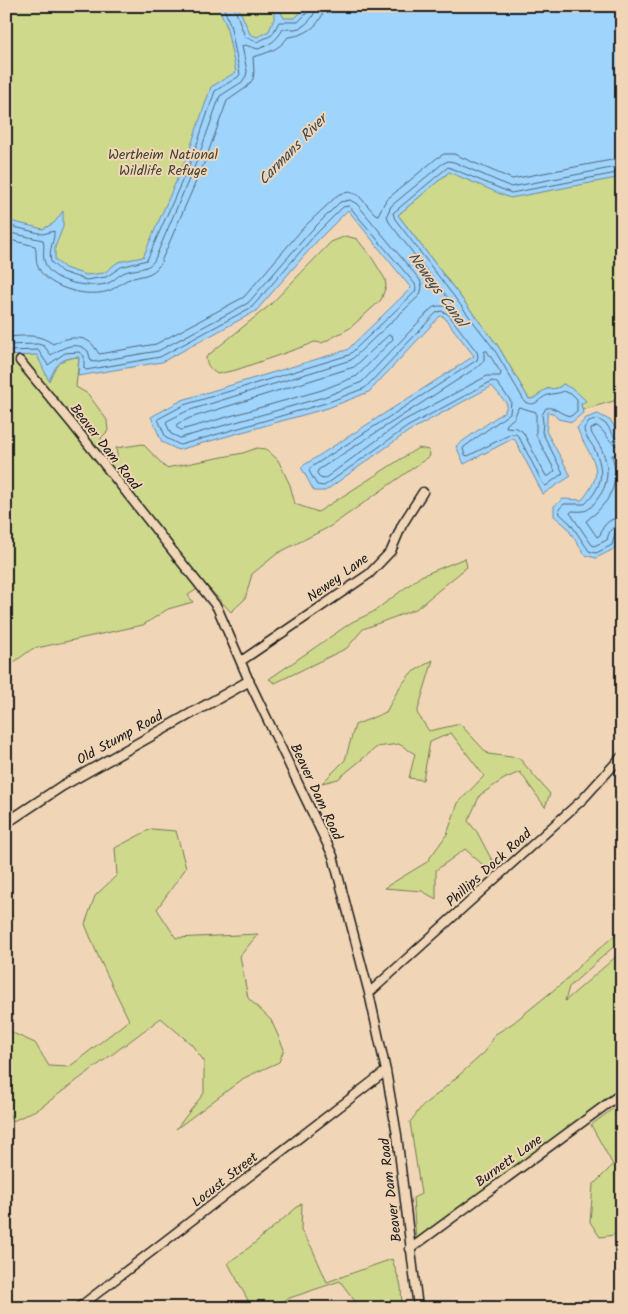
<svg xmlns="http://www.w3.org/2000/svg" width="628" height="1314" viewBox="0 0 628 1314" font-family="Kalam,sans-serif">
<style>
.green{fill:#ced98c;stroke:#757a54}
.water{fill:#9fd4fd;stroke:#6b8aa3}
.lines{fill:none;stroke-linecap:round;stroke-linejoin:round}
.shore{stroke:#506676;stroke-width:1}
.minor-casing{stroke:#1c1c1c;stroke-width:11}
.tertiary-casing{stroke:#1c1c1c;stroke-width:12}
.minor{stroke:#f0d6b7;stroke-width:8}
.tertiary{stroke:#f0d6b7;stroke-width:9}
.labels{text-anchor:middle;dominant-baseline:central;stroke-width:4;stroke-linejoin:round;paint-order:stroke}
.park-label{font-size:14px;fill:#404232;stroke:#f0d6b7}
.street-label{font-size:14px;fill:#1c1c1c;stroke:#f0d6b7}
.water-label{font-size:15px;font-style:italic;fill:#3d4a54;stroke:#f0d6b7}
</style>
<rect width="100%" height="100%" fill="#f0d6b7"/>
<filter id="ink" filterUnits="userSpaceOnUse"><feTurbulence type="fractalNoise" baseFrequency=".02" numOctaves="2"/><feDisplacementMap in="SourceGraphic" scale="10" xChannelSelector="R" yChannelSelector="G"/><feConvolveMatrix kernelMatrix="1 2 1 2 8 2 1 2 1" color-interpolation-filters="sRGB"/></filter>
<g filter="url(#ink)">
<path class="green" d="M6 6H622V404L616 397 614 401 582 410 581 404 586 401 563 384C557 390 554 388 547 389 540 391 538 399 529 399L498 346 398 215 449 172 446 159 62 341 52 372C57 360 67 358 79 357L76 387 88 394 107 420 108 431 101 438 118 461 116 448 143 444 166 468 243 453 257 448 266 449 278 460 290 485 295 504 318 512 418 448 429 450 430 456 331 526 278 553 252 574 245 599 231 612 205 584 188 595 193 602 168 609 143 625 32 649 6 668Z
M346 236 357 239 372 258 385 279 386 286 381 300 350 328 322 343 314 342 308 345 236 370 217 374C210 369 206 365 206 357L270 305 331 242Z
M465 558 467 567 416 609 363 629 347 648 275 683 269 679 352 622 373 612 421 576Z
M433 660 417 713 429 731 460 724 488 754 519 758 550 794 545 807 520 772 504 779 480 795 468 821 477 832 496 868 483 865 465 849 436 870V899L422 891 384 888 427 862 447 834 458 803 484 776 451 733 430 742 423 780 409 778 415 754 399 744 377 747 338 779 322 783 345 760 355 725 386 712 399 688 411 673Z
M151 829 176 831 186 868 157 909 176 938 258 934 240 956 248 998 271 1020 284 1049 279 1062 244 1078 176 1129 204 1093V1061L191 1044 161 1018 40 1108 13 1121 6 1110V1030L35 1043 49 1066 69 1067 129 1020 98 956 85 924 95 896 117 875 115 848Z
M622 929V939L569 987 565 1001 619 954 622 958V1087L416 1239 413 1198 421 1194 410 1122 423 1105 439 1093 485 1052 494 1035 513 1023 566 980 579 966Z
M622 1102V1228L614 1235 600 1237 590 1222 593 1185 613 1165 591 1125Z
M302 1203 301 1231 311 1246 327 1282 392 1259 401 1286 402 1308H360L340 1281 260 1308 250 1304 228 1263 251 1246Z"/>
<path class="water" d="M218 6H238L250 34 257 37 269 31 274 19V6H278L284 18H295L307 6H622V177L510 198 449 172 398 215 498 346 529 399C538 399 540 391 547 389 554 388 557 390 563 384L576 391 586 401 581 404 583 413 572 422 558 419 553 413 548 412C546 417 548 424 546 431L571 476 543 494 514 438 464 464 456 446 505 411 507 404 492 386 409 431 325 491H314L301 467 474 356 444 317 440 316 369 392 328 408 178 450 162 442 151 417 182 400 347 350 411 288 348 210 318 240 256 311 162 362 78 376 79 357C60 358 56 364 49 381L37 355 6 356V220L43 229 54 223 63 211V227L55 247V260L65 268 86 275 104 273 118 262 143 257 188 154 211 87 236 72 226 25Z
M598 414 611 421 622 440V528L618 547 596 558 585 555 566 526 554 516V506L563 499 582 500C609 468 590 460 577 428L586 418Z"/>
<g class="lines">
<path class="shore" d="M234 6 245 37 257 42 272 35 279 22H298L309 11 310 6
M6 225 43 234 54 231C55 241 48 248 51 262L62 272 86 280 106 277 121 267 147 260 193 156 215 91 238 77 240 74 230 24 223 6
M6 232 43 240C45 247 42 256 45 263 51 283 89 288 106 284 113 282 117 276 123 273 133 268 147 271 154 261L198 158 220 96 242 82 246 76 247 71 242 46 245 45 258 49C270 45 277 40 283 29 288 29 294 30 299 28 307 25 316 15 316 6
M6 239 35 246C37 253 35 262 39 269 50 289 90 299 111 290 117 287 122 282 127 280 140 275 153 277 160 264L205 161 227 101 247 87 253 79 254 72 253 57C267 53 279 50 288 37 305 36 323 25 324 6
M389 335H392L393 339 357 376 322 390 181 430 176 427 177 424 190 418 354 367Z
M6 337C26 336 37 333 53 344 64 338 82 334 92 344 95 347 97 351 99 354L156 344 244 297 304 227 339 194 349 192 358 195 375 214 378 215 386 200 437 158 444 154H454L512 179 622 158
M6 345 38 344 44 346 51 355C62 348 76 340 88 351L91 361 93 362 158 351 248 303 310 232 340 202 350 200 357 204 420 280 422 287 420 295 351 360 187 411 167 421 166 423 171 434 180 438 324 397 362 382 432 308C439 304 446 308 451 305V302L389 222 387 215 391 206 442 164 448 161 454 162 511 187 622 166
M6 351 38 350 48 365 65 353 79 352 84 356V368L86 370 160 357 252 307 314 236 343 207 349 206 415 284 416 288 415 292 349 355 184 405 158 419 166 438 180 445 326 403 365 388 436 313 441 311 448 314 477 352 478 356 477 360 310 468 309 471 317 485 324 486 407 427 492 381 497 383 511 401 510 413 464 447 463 449 465 455 468 456 511 434H516L519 437 543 484 546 486 563 473 542 432 543 423 542 415 546 408C556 406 560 415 571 416L577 411V399L573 395 564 391C559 394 553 393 548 395 538 398 537 408 525 402L494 349 395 219 393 213 448 167 511 193 622 172
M487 351 501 373 500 376H487L403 421 324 479 320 478 317 473 318 470 479 366 484 360V352Z
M519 407 536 412V435L555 471 549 476H546L523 432 517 428 506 427 507 424 514 418Z
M622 441 616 439 607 425 598 419 589 422 584 428C584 436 590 441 594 448 605 471 603 486 585 504H564L559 509 560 514 570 523 589 551 596 553 612 545 615 534 622 531
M622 447C609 446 607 432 597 426L591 429C591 435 595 438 598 443 609 460 611 482 598 498 589 511 587 512 572 511L570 513 592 545 594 546 607 540C609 532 611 525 622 525
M622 455H612L616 472 613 488 607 500 597 512 586 521 597 537 600 535C603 524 610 518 622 517"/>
<g class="minor-casing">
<path id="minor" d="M20 361 73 425 217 607 249 681 333 856 369 993 386 1071 397 1135 418 1308
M241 661 369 574 391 551 402 525 423 492
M369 993 583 799 622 756
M410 1249 622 1093
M78 1308 386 1071"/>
</g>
<g class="tertiary-casing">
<path id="tertiary" d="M6 823 62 786 249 681"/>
</g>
<use href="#minor" class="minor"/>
<use href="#tertiary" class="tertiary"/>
</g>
</g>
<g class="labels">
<g class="park-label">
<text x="163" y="155">Wertheim National<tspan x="163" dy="16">Wildlife Refuge</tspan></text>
</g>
<g class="street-label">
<text transform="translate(105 447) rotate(52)">Beaver Dam Road</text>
<text transform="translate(338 578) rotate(-36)">Newey Lane</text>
<text transform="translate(120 738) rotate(-29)">Old Stump Road</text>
<text transform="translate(316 792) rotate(65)">Beaver Dam Road</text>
<text transform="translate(489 868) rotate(-42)">Phillips Dock Road</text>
<text transform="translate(509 1161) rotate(-36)">Burnett Lane</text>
<text transform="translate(225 1180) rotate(-38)">Locust Street</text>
<text transform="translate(391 1190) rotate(-97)">Beaver Dam Road</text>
</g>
<g class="water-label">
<text transform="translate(293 150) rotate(-46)">Carmans River</text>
<text transform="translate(437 290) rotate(54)">Neweys Canal</text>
</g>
</g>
<rect width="628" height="1314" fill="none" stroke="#f0d6b7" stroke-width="25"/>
<rect x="12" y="12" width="603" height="1289" fill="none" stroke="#1c1c1c" stroke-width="2" filter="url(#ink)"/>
</svg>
